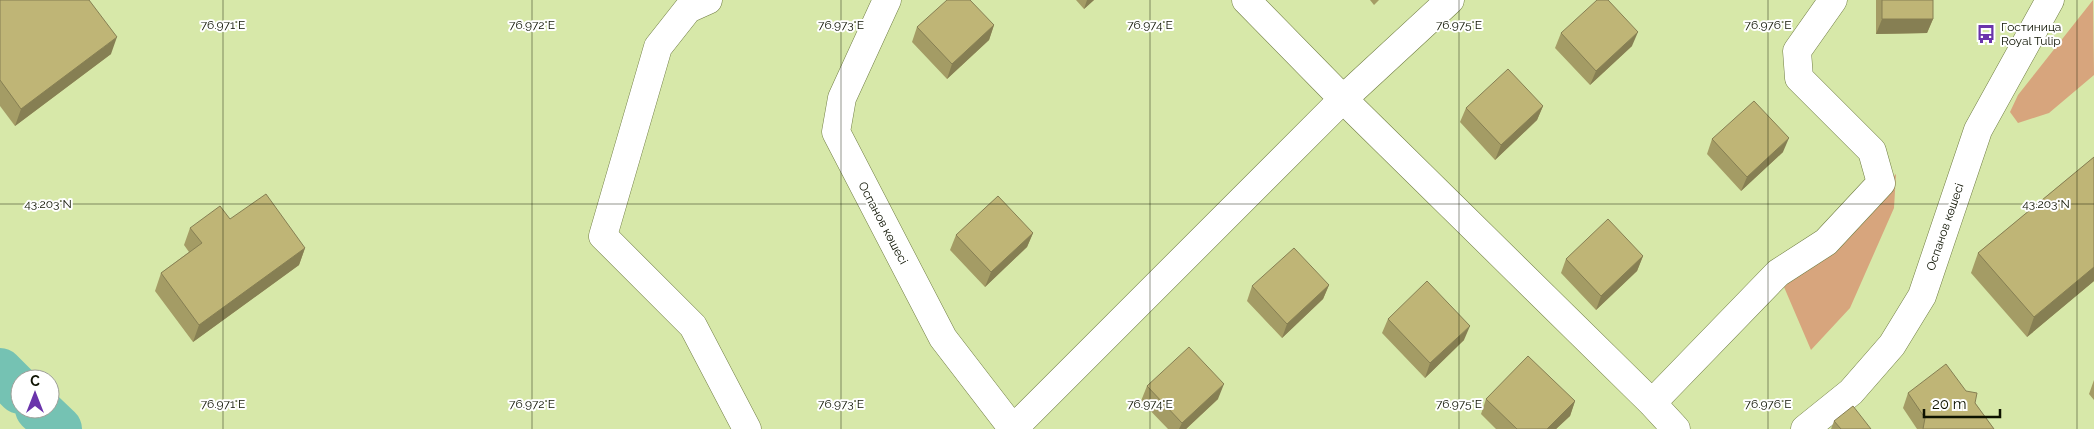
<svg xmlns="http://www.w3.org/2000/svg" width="2094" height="429" viewBox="0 0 2094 429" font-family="Raleway,sans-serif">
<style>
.forest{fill:#d7a57d}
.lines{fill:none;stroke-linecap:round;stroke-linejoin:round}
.river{stroke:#75c2b3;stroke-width:46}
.minor-casing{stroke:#707d43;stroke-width:29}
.tertiary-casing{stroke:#707d43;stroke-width:29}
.minor{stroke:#fff;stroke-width:28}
.tertiary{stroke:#fff;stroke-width:28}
.wall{fill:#a49c65}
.shaded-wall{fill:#867f53}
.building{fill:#bfb576;stroke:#867f53}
.ticks{fill:none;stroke:#0d1200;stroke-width:1;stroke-opacity:0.45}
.labels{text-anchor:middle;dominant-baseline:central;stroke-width:4;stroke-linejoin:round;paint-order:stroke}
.poi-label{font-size:12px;fill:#0d1200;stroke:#fff;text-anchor:start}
.street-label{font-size:12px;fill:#0d1200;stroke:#fff}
.ticks-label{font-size:12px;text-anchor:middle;fill:#0d1200;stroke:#fff;stroke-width:4;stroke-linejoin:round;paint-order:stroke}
</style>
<rect width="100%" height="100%" fill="#d7e8a9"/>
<path class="forest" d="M2093 0 2094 75 2049 113 2018 123 2010 112 2018 95Z
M1896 174 1894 208 1850 308 1811 350 1784 287Z"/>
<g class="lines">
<path class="river" d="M0 371 20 391
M38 409 59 429"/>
<g class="minor-casing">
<path id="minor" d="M708 0 688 9 658 47 603 236 693 326 747 429
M887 0 842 98 836 132 943 338 1013 429
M1246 0 1343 99 1652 403 1676 429
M1652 403 1778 273 1826 242 1881 183 1872 151 1799 78 1797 51 1833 0
M1013 429 1343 99 1450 0"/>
</g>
<g class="tertiary-casing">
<path id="tertiary" d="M1805 429 1851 392 1892 345 1922 296 1978 130 2050 0"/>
</g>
<use href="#minor" class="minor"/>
<use href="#tertiary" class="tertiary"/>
</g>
<path class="wall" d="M0 0 111 54 15 126 0 106Z
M1076 0H1094L1084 9Z
M1370 0H1379L1374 5Z
M1876 0H1933V19L1927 33 1876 34Z
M994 25 989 40 947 79 912 42 917 27Z
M1561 33 1632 46 1590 85 1555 48Z
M1543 106 1537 120 1495 160 1460 122 1466 108Z
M1712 139 1783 152 1741 191 1707 154Z
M2094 157V281L2027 337 1971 273 1978 253Z
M230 219 305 248 299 265 193 342 155 291 161 273 189 252 184 245 190 228Z
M1033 233 1027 247 985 287 950 250 956 235Z
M1643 256 1637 271 1596 310 1561 273 1566 259Z
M1329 285 1323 299 1282 338 1247 301 1252 286Z
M1388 319 1464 340 1425 378 1382 333Z
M2094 380V400L2089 394Z
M1147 386 1218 399 1186 429H1168L1141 401Z
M1908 393 1975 403 1994 429H1917L1903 408Z
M1486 399 1575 401 1570 416 1556 429H1496L1481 414Z
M1834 421 1871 429H1831Z"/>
<path class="shaded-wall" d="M1087 0H1094L1084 9Z
M1882 19H1933L1927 33 1876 34Z
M994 25 989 40 947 79 952 64Z
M1638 32 1632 46 1590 85 1596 71Z
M117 37 111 54 15 126 21 109Z
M1543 106 1537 120 1495 160 1501 145Z
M1789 138 1783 152 1741 191 1747 177Z
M1033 233 1027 247 985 287 991 272Z
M305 248 299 265 193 342 199 325Z
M1643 256 1637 271 1596 310 1601 296Z
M2094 267V281L2027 337 2034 317Z
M1329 285 1323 299 1282 338 1287 324Z
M1470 326 1464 340 1425 378 1430 363Z
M1224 384 1218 399 1186 429H1179L1182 423Z
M1575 401 1570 416 1556 429H1547Z"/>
<path class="building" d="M0 0H89L117 37 21 109 0 80Z
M947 0H970L994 25 952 64 917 27Z
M1597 0H1608L1638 32 1596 71 1561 33Z
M1882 0H1933V19H1882Z
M1508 69 1543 106 1501 145 1466 108Z
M1754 101 1789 138 1747 177 1712 139Z
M2094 157V267L2034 317 1978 253Z
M266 194 305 248 199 325 161 273 202 243 190 228 220 206 230 219Z
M998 196 1033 233 991 272 956 235Z
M1608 219 1643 256 1601 296 1566 259Z
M1294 248 1329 285 1287 324 1252 286Z
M1427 281 1470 326 1430 363 1388 319Z
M1189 347 1224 384 1182 423 1147 386Z
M1528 356 1575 401 1547 429H1517L1486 399Z
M1946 364 1966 391 1977 393 1975 403 1994 429H1923L1925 418 1908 393Z
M1853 406 1871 429H1841L1834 421Z"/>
<path class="ticks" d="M223 0V429M532 0V429M841 0V429M1150 0V429M1459 0V429M1768 0V429M2077 0V429M0 204H2094"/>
<defs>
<g id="bus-bare" transform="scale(1.5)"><path d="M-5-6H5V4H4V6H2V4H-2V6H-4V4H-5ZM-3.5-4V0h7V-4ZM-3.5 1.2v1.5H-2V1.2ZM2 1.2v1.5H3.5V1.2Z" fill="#6a34ab" stroke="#fff" stroke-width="2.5" paint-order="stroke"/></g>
</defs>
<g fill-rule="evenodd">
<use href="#bus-bare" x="1986" y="34"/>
</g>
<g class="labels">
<g class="poi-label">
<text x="2001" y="27">Гостиница<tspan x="2001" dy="14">Royal Tulip</tspan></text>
</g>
<g class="street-label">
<text transform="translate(883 223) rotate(62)">Оспанов көшесі</text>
<text transform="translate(1945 227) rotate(-71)">Оспанов көшесі</text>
</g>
</g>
<g class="ticks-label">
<text x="223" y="29">76.971°E</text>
<text x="532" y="29">76.972°E</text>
<text x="841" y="29">76.973°E</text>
<text x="1150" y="29">76.974°E</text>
<text x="1459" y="29">76.975°E</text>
<text x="1768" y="29">76.976°E</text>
<text x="48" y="208">43.203°N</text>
<text x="2046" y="208">43.203°N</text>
<text x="223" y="408">76.971°E</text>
<text x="532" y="408">76.972°E</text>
<text x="841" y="408">76.973°E</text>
<text x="1150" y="408">76.974°E</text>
<text x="1459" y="408">76.975°E</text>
<text x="1768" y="408">76.976°E</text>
</g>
<g transform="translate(35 394)"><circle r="24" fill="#ffffff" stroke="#9ea099"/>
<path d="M0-4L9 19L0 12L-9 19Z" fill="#6a34ab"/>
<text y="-8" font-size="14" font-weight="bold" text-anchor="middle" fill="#0d1200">С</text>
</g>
<path d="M1924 409v8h76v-8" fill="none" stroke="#0d1200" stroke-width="2.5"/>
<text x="1932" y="409" font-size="15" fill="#0d1200" stroke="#ffffff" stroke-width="4" paint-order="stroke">20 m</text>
</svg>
